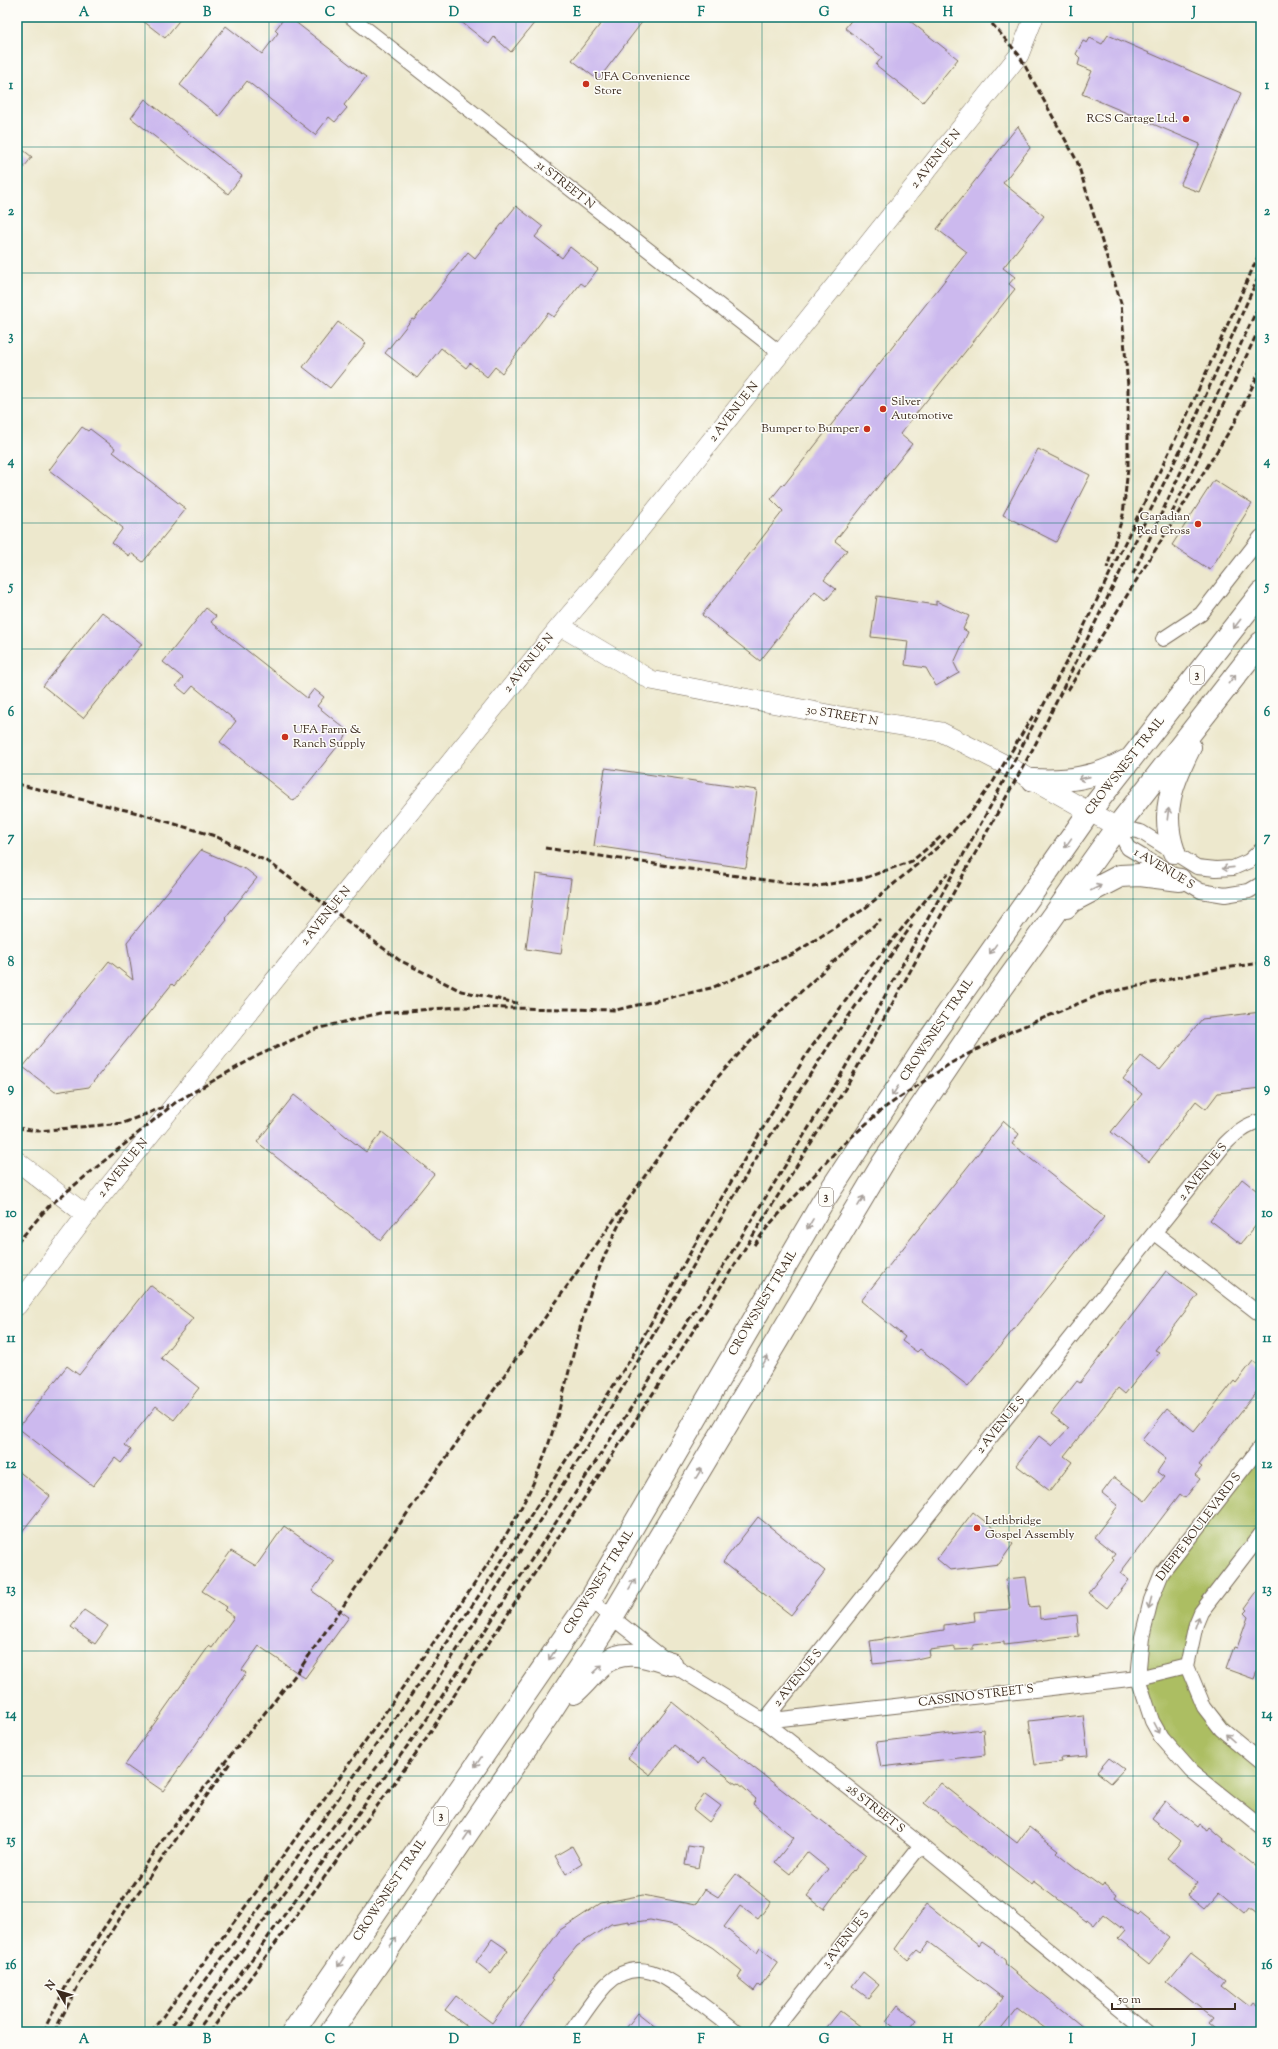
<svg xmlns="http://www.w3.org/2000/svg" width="1278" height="2049" viewBox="0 0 1278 2049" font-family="'Sorts Mill Goudy',serif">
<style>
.green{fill:#acbe62;stroke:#747440}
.building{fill:#ccb9ee}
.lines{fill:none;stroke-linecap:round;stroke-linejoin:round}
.street-casing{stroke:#796c5b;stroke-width:16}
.secondary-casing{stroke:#796c5b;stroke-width:20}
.highway-casing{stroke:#796c5b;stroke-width:24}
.street{stroke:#fff;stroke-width:14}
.secondary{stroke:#fff;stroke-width:19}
.highway{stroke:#fff;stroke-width:22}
.rail{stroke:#3b2a1e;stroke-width:3;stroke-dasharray:6 3;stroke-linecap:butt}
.oneway{stroke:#a79f9a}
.grid{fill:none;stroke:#0f766e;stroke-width:1;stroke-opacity:0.55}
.poi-dot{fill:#c8321e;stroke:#fdfcf7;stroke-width:1.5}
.labels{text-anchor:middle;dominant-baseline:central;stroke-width:3;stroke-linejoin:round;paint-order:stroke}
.shield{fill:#fdfcf7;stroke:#75695f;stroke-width:1}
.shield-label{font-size:11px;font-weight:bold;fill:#3b2a1e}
.poi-label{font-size:12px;fill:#3b2a1e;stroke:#fdfcf7;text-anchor:start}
.street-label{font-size:12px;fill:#3b2a1e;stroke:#fdfcf7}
.neatline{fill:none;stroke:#0f766e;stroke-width:1.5}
.grid-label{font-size:13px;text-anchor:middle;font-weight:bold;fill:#0f766e}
</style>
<rect width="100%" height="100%" fill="#fdfcf7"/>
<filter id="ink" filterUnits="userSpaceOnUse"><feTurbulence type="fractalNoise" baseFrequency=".025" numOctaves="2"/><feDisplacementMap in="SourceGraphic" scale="8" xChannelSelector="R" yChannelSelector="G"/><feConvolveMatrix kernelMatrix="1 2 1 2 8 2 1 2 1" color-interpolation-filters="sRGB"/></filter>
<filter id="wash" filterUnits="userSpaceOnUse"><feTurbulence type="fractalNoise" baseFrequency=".012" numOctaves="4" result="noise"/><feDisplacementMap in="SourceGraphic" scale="16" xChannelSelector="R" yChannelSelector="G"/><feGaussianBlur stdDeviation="0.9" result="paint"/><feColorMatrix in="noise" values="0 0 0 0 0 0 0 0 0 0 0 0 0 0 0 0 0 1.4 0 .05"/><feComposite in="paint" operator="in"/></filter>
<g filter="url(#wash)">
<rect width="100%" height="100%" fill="#ede8cd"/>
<path class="green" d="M1261 1446V1534L1201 1612 1187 1666 1204 1707 1261 1762V1827L1191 1771 1147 1707 1142 1637 1151 1600Z"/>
<g id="blocks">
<path class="building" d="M138 17H182L165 38Z
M285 17H289L366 77 344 105 347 108 335 122 329 117 315 135 247 81 219 116 180 85 226 26 262 54 278 33 275 30Z
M455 17H539L511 52 494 37 489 44Z
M606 17H646L598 80 572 60Z
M854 17H905L958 59 923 102 876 65 882 57 845 28Z
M1108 35 1241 93 1199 192 1180 185 1200 144 1082 94 1092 71 1078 65 1080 58 1076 54 1083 41 1087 43 1090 38 1102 44Z
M145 99 242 176 228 194 131 118Z
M1018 126 1030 148 1003 183 1044 216 1003 268 1015 277 1009 284 1015 289 900 434 912 444 835 541 847 550 824 580 836 589 826 600 815 591 760 661 702 615 783 511 771 499 783 484 784 485 967 252 937 229Z
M17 145 32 157 17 176Z
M516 206 543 227 535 237 562 258 570 247 598 269 585 286 581 283 554 317 548 313 502 373 495 367 487 377 470 363 466 368 441 348 417 378 385 353 412 319 414 320 468 252 475 258Z
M338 322 366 343 330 388 303 367Z
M82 427 88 431 90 429 115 448 113 452 186 509 143 562 131 553 129 556 112 543 123 528 49 470Z
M1038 449 1090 475 1056 542 1003 515Z
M1214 480 1252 504 1210 570 1172 545Z
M877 596 936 605V601L969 616 963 629 968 632 954 663 959 673 936 686 926 668 905 665 908 641 871 637Z
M206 608 216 616 211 622 307 698 314 689 324 697 317 706 349 732 294 801 220 742 236 721 193 686 186 694 176 686 183 678 163 662Z
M102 612 142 644 83 718 43 686Z
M605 768 757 790 746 868 594 846Z
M201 850 247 870 257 878 225 918 227 920 174 986 172 984 89 1087 55 1092 23 1067 109 961 133 980 127 942Z
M536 874 571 879 561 954 526 949Z
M1261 1012V1088L1218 1093 1206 1109 1196 1101 1149 1162 1111 1132 1142 1094 1123 1079 1141 1056 1160 1070 1202 1019Z
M294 1095 366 1152 382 1132 434 1174 381 1240 257 1142Z
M1004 1121 1019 1134 1012 1144 1104 1217 968 1386 920 1349 917 1352 902 1341 905 1337 861 1301Z
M1242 1179 1261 1194V1219L1241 1244 1210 1220Z
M1166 1271 1198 1295 1155 1350 1159 1352 1125 1394 1118 1388 1064 1456 1072 1462 1050 1491 1016 1465 1039 1436 1052 1446 1069 1428 1051 1414 1077 1381 1080 1383Z
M150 1285 193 1318 161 1358 199 1388 174 1420 156 1406 125 1445 131 1450 121 1463 115 1458 93 1486 18 1428 67 1366 79 1375Z
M1253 1361 1261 1367V1386L1199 1465 1202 1467 1195 1475 1200 1479 1185 1498 1180 1494 1120 1573 1129 1580 1107 1608 1088 1593 1114 1560 1112 1558 1115 1554 1094 1537 1118 1506 1102 1493 1114 1477 1145 1501 1164 1477 1157 1472 1166 1459 1142 1440 1167 1409 1194 1431 1234 1381 1236 1383Z
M17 1470 50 1496 17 1538Z
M973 1512 1013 1544 999 1564 950 1570 937 1559Z
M758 1517 825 1571 791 1615 723 1562Z
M284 1526 334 1561 312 1591 349 1617 305 1678 259 1646 242 1670 246 1673 163 1791 125 1765 209 1646 212 1648 234 1617 224 1610 227 1607 202 1591 231 1551 256 1566Z
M1026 1577 1030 1607 1039 1606 1040 1619 1077 1615 1079 1636 1004 1645V1642L973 1645V1649L955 1650V1647L929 1650 930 1656 912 1660 873 1664 870 1641 944 1630V1625L975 1621 974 1612 1010 1609 1006 1579Z
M1261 1586V1661L1254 1679 1226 1669 1234 1647 1237 1648 1248 1617 1244 1613 1247 1610 1245 1608Z
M84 1610 108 1626 95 1644 71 1627Z
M672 1702 722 1743 866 1855 854 1871 853 1870 824 1909 807 1896 828 1869 807 1852 790 1874 775 1862 794 1838 753 1804 756 1799 738 1783 736 1784 703 1758 698 1764 674 1745 650 1775 628 1758Z
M1083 1715 1088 1756 1061 1758 1062 1762 1035 1765 1029 1721Z
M983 1729 985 1755 881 1767 876 1742Z
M1109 1758 1124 1769 1111 1783 1097 1772Z
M941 1783 1017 1843 1029 1827 1058 1850 1056 1852 1076 1868 1102 1887 1104 1884 1117 1895 1115 1898 1137 1915 1139 1913 1170 1938 1149 1964 1118 1939 1125 1931 1103 1914 1094 1925 1087 1919 1086 1921 1033 1881 1031 1884 995 1856 994 1858 924 1803Z
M705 1794 721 1806 709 1822 693 1809Z
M1165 1801 1197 1827 1199 1824 1208 1830 1210 1827 1224 1839 1223 1841 1261 1871V1914L1252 1907H1249L1244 1913 1219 1892 1204 1909 1187 1895 1197 1882 1167 1858 1181 1841 1152 1818Z
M572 1846 582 1864 566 1874 555 1856Z
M688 1846 702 1848 698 1868 685 1865Z
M736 1874 771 1902 758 1919 740 1906 724 1927 757 1953 760 1948 778 1962 760 1987 758 1985 754 1991 738 1978 742 1971 713 1948 678 1926 650 1920 629 1923V1921L611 1924 577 1946 551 1978 553 1980 516 2032H474L445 2010 456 1996 492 2023 560 1930 601 1903 643 1895 695 1905 705 1889 718 1897Z
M927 1904 979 1945 982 1941 995 1950 994 1951 1005 1960 1006 1965 1089 2032H1050L1018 2008 999 2032H976L1003 1998 929 1942 921 1953 917 1950 908 1960 895 1949Z
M492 1939 508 1950 491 1974 476 1962Z
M1191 1953 1226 1980 1222 1985 1250 2007 1253 2003 1261 2009V2032H1220L1209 2023 1213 2018 1167 1982Z
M863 1972 879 1985 868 1998 852 1986Z
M898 2005 916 2020 906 2032H900L886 2021Z
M840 2011 868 2032H823Z
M638 2013 662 2032H623Z"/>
</g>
</g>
<g filter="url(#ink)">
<use href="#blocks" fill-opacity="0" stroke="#796c5b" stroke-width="1"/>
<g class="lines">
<g class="street-casing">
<path id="street" d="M351 17 780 353
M1163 639 1201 614 1261 537
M1117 827 1128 848 1201 891 1225 895 1249 891 1261 884
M1117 827 1141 832 1197 867 1216 869 1233 868 1249 861 1261 850
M1155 1233 1261 1315
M1261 1446 1162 1573 1151 1600 1142 1637 1138 1678 1152 1721 1161 1737 1191 1771 1261 1827
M1261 1534 1201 1612 1196 1624 1187 1666 1204 1707 1221 1729 1261 1762
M590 1600 671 1664 764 1721 921 1845 1149 2032
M764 1721 1225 1144C1236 1133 1246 1124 1261 1121
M764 1721 1138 1678 1187 1666
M571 2032C582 2017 593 1999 606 1985 638 1953 669 1979 696 2000 710 2011 724 2021 737 2032
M772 2032 921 1845"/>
</g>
<g class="secondary-casing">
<path id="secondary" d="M560 626 651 680 833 715 941 732 1004 764 1117 827
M17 1161 86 1215
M17 1306 100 1197 560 626 602 577 1019 55 1034 17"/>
</g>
<g class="highway-casing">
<path id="highway" d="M1033 780C1067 782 1095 778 1126 761
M1174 852C1160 812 1172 783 1190 747
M1066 907 1072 901 1120 876 1140 875 1180 880
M574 1693C585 1684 593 1672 603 1664 624 1647 648 1657 671 1664
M293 2032 590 1600 822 1203 929 1040 1090 811 1261 593
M331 2032 549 1714 612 1617 883 1163 987 1009 1117 827 1261 643"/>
</g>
<use href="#street" class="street"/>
<use href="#secondary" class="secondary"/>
<use href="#highway" class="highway"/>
<path class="rail" d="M986 17 1019 55 1077 161 1121 303 1128 387V468L1123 515 1107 568
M1172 513 1261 325
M1133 574 1261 301
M1068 690 1235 422 1261 369
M17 784 138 813 215 836 270 863 399 960 461 991 521 1004
M545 848 813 887 865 878 912 861 943 835
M17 1128 38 1131 123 1123 169 1105
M17 1243 48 1207 176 1102 255 1057 316 1029 380 1013 459 1007 616 1010 711 988 793 954 864 909 939 846 972 811 993 782 1034 714
M754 1245 769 1225 838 1149 884 1108 951 1063 1010 1032 1101 994 1217 969 1261 963
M43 2032 69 1980 166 1835 297 1673 417 1499 697 1102C752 1034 816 977 881 919
M54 2032 78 1986 116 1924 230 1763
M151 2032C244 1910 334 1788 420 1662 457 1608 498 1555 527 1496 556 1439 566 1377 583 1317 593 1279 609 1245 626 1210
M167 2032 290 1867 426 1674 492 1576 633 1355 708 1221 808 1052 871 966 948 873
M182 2032 418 1711 600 1426 761 1150 839 1030 912 925
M196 2032 255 1955 427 1719 707 1292 837 1082 990 807 1074 647 1188 413 1261 250
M210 2032 417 1752 673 1363 848 1084 1036 743 1192 426 1261 271"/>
</g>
<defs><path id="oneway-shaft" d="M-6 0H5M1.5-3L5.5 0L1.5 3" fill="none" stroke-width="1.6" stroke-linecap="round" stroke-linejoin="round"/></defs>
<g class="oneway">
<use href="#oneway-shaft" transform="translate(1237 624) rotate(128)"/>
<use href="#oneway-shaft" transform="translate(1232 679) rotate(-52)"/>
<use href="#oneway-shaft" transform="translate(1084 778) rotate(167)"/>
<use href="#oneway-shaft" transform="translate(1168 814) rotate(-83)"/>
<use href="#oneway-shaft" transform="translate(1068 843) rotate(125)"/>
<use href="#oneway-shaft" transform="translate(1228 868) rotate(174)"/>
<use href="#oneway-shaft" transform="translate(1096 888) rotate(-27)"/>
<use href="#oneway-shaft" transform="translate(993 949) rotate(125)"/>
<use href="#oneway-shaft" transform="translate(895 1091) rotate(123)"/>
<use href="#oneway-shaft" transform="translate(861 1201) rotate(-59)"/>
<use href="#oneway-shaft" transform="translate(810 1224) rotate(121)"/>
<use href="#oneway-shaft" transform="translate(765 1361) rotate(-59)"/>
<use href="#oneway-shaft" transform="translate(699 1473) rotate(-59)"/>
<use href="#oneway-shaft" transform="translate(632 1584) rotate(-59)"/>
<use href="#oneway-shaft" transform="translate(1150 1603) rotate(105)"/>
<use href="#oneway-shaft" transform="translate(1197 1622) rotate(-71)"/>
<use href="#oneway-shaft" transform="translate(552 1655) rotate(124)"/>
<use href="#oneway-shaft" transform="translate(598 1669) rotate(-44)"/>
<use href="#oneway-shaft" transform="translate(1156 1728) rotate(62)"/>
<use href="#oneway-shaft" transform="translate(1230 1738) rotate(-138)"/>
<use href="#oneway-shaft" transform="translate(478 1762) rotate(124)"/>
<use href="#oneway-shaft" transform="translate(467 1835) rotate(-56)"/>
<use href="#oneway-shaft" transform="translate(393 1942) rotate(-56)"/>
<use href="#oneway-shaft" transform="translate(341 1962) rotate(124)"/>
</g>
</g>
<path class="grid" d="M145 17V2032M269 17V2032M392 17V2032M516 17V2032M639 17V2032M762 17V2032M886 17V2032M1009 17V2032M1133 17V2032M17 147H1261M17 273H1261M17 398H1261M17 523H1261M17 649H1261M17 774H1261M17 899H1261M17 1024H1261M17 1150H1261M17 1275H1261M17 1400H1261M17 1526H1261M17 1651H1261M17 1776H1261M17 1902H1261"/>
<g class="poi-dot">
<circle cx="586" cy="84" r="4"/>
<circle cx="1186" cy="119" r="4"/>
<circle cx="883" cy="409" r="4"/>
<circle cx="867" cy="429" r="4"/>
<circle cx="1198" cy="524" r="4"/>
<circle cx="285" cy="737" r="4"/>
<circle cx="977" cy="1528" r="4"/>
</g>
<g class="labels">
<g class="shield">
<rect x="1190" y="666" width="14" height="18" rx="3"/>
<rect x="819" y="1188" width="14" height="18" rx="3"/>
<rect x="434" y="1807" width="14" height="18" rx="3"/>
</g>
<g class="shield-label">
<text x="1197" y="675">3</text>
<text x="826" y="1197">3</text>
<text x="441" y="1816">3</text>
</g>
<g class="poi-label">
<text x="594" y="77">UFA Convenience<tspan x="594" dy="14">Store</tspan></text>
<text x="1178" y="119" text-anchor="end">RCS Cartage Ltd.</text>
<text x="891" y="402">Silver<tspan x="891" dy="14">Automotive</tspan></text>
<text x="859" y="429" text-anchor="end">Bumper to Bumper</text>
<text x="1190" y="517" text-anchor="end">Canadian<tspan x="1190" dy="14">Red Cross</tspan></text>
<text x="293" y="730">UFA Farm &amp;<tspan x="293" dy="14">Ranch Supply</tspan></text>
<text x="985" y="1521">Lethbridge<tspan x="985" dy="14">Gospel Assembly</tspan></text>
</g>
<g class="street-label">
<text transform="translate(936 159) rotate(-51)">2 AVENUE N</text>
<text transform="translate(565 185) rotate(38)">31 STREET N</text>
<text transform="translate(734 412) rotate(-52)">2 AVENUE N</text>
<text transform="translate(529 663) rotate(-51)">2 AVENUE N</text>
<text transform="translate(842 716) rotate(10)">30 STREET N</text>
<text transform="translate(1125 766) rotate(-52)">CROWSNEST TRAIL</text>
<text transform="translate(1164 869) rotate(31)">1 AVENUE S</text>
<text transform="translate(326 916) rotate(-51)">2 AVENUE N</text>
<text transform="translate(937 1030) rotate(-56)">CROWSNEST TRAIL</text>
<text transform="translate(123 1168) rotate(-51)">2 AVENUE N</text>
<text transform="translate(1203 1172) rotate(-51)">2 AVENUE S</text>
<text transform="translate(763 1303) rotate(-59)">CROWSNEST TRAIL</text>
<text transform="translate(1001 1425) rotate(-51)">2 AVENUE S</text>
<text transform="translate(1199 1527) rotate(-53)">DIEPPE BOULEVARD S</text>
<text transform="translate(599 1582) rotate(-58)">CROWSNEST TRAIL</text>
<text transform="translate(798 1678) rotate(-51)">2 AVENUE S</text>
<text transform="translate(976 1696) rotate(-7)">CASSINO STREET S</text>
<text transform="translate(875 1809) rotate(38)">28 STREET S</text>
<text transform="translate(390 1890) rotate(-56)">CROWSNEST TRAIL</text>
<text transform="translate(846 1939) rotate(-52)">3 AVENUE S</text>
</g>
</g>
<rect width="1278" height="2049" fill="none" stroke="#fdfcf7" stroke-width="44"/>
<g transform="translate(58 1991) rotate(308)" stroke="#fdfcf7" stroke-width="3" paint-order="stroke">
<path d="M0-3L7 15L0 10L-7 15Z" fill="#3b2a1e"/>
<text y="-6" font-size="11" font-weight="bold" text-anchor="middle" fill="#3b2a1e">N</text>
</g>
<path d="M1112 2003v6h123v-6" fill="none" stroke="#3b2a1e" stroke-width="2"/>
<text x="1118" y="2003" font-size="12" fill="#3b2a1e" stroke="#fdfcf7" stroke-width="3" paint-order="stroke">50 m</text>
<rect x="22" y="22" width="1234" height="2005" class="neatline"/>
<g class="grid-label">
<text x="84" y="16">A</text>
<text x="207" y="16">B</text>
<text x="330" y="16">C</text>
<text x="454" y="16">D</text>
<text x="577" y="16">E</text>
<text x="701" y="16">F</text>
<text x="824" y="16">G</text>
<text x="948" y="16">H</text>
<text x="1071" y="16">I</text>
<text x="1194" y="16">J</text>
<text x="11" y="89">1</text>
<text x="1267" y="89">1</text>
<text x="11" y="215">2</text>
<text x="1267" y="215">2</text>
<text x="11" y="340">3</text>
<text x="1267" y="340">3</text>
<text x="11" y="465">4</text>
<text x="1267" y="465">4</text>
<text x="11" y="590">5</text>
<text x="1267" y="590">5</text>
<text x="11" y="716">6</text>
<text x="1267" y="716">6</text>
<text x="11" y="841">7</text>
<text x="1267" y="841">7</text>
<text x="11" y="966">8</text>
<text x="1267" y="966">8</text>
<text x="11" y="1092">9</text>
<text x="1267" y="1092">9</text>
<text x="11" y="1217">10</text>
<text x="1267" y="1217">10</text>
<text x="11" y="1342">11</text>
<text x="1267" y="1342">11</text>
<text x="11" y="1468">12</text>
<text x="1267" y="1468">12</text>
<text x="11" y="1593">13</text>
<text x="1267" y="1593">13</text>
<text x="11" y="1718">14</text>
<text x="1267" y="1718">14</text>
<text x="11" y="1844">15</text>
<text x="1267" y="1844">15</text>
<text x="11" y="1969">16</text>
<text x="1267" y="1969">16</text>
<text x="84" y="2043">A</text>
<text x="207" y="2043">B</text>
<text x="330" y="2043">C</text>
<text x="454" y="2043">D</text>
<text x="577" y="2043">E</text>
<text x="701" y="2043">F</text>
<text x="824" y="2043">G</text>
<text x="948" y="2043">H</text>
<text x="1071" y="2043">I</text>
<text x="1194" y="2043">J</text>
</g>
</svg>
